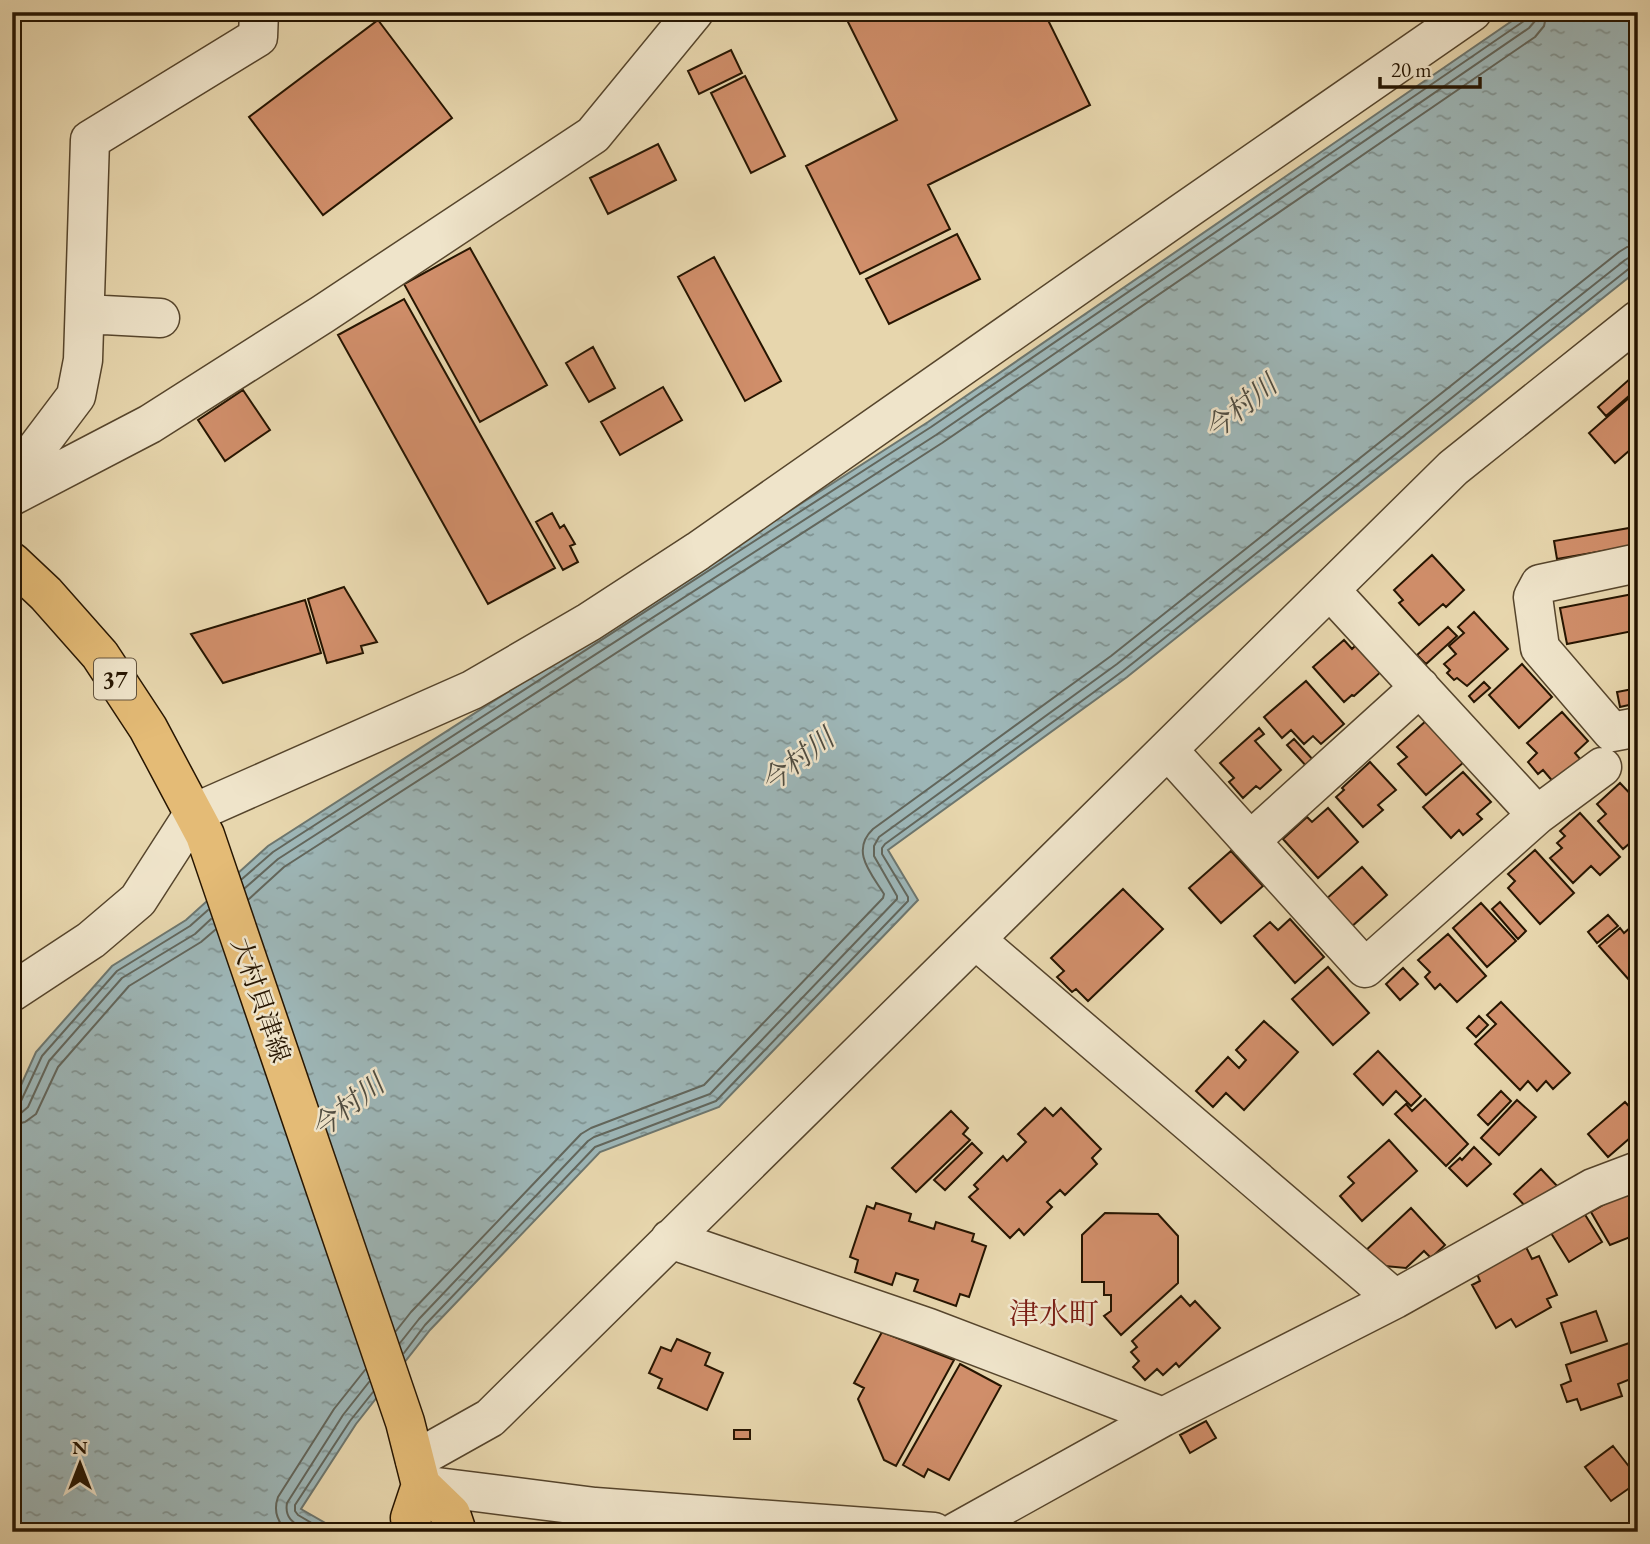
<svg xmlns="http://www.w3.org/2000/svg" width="1650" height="1544" viewBox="0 0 1650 1544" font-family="'EB Garamond','Noto Serif JP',serif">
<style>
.water{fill:url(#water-ripples);stroke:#6d766e;stroke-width:2}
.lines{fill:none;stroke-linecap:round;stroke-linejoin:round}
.shore{stroke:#62665c;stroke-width:2}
.building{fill:#d08e6a;stroke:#261501;stroke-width:2}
.minor-casing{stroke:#56452c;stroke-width:41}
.major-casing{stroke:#261501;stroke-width:41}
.minor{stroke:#efe4ca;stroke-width:38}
.major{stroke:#e4bb76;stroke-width:38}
.labels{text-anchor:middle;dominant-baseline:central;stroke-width:5;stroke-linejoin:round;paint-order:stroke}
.shield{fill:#efe4ca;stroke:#62533d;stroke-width:2}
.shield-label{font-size:24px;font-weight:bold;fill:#261501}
.street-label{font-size:26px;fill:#261501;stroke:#efe4ca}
.water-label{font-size:28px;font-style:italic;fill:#504d41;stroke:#efe4ca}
.quarter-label{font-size:30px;fill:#7a1f14;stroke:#efe4ca}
</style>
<defs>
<pattern id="water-ripples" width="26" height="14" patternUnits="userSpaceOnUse" patternTransform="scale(1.75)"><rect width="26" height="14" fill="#9db6b7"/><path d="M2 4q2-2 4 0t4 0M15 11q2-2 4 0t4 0" fill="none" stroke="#809392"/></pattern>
</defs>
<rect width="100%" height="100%" fill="#e7d6ad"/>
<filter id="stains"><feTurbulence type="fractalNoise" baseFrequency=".00286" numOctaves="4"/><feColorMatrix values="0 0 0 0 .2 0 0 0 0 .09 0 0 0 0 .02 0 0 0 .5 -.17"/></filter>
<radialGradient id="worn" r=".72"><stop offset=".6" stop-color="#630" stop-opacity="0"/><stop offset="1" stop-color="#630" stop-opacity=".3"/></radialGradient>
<path class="water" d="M1525 12H1638V270L1127 677 888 850 918 900 719 1107 600 1152 430 1330 356 1424 301 1509 341 1532H12V1105L36 1052 112 966 186 920 268 846 928 422Z"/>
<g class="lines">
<path class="shore" d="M242 879 273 852 931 427 1524 21 1527 18V12
M245 888 278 859 936 435 1529 28 1535 21 1536 12
M249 899 284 867 942 443 1535 37 1544 26 1547 12
M12 1105H18L21 1101 42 1056 117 971 190 926 208 910
M12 1114 21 1113 28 1107 49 1061 122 978 195 934 211 919
M12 1125 25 1122 36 1114 58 1067 129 986 201 942 215 930
M396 1331 411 1312 581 1134 591 1128 704 1085 883 898 884 894C871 873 850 851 873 829L1111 656 1619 252 1627 247 1638 246
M400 1343 419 1319 588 1141 594 1137 710 1094 897 899V896L874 856V846L879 837 1117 664 1625 260 1630 257H1638
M404 1353 425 1325 595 1147 716 1101 908 901V897L882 854V848L885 844 1123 671 1631 267 1638 265
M288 1532C277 1522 273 1511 278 1497L334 1409 365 1370
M309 1532C296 1524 284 1520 287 1503L343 1415 369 1382
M327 1532 298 1515 295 1511V1505L350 1421 373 1392"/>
</g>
<path class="building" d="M843 12H1044L1090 105 928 185 950 229 860 274 806 166 897 120Z
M378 20 452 118 323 215 249 117Z
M731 50 742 73 699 94 688 71Z
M745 76 785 156 751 173 711 93Z
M658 144 676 180 608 214 590 178Z
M957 234 980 279 889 324 866 279Z
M470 248 547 385 480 422 404 284Z
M714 257 781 381 745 401 678 277Z
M404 299 555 568 488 604 338 335Z
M593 347 615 388 589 402 566 363Z
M1632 377 1638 382V388L1606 416 1598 407Z
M663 387 682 420 620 455 601 422Z
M243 390 270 430 225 461 198 420Z
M1638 390V443L1615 463 1589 433Z
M552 513 560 528 564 525 575 544 570 546 578 562 563 570 536 522Z
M1635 527 1638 545 1557 559 1554 541Z
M1432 555 1464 590 1446 607 1443 604 1419 625 1399 603 1403 600 1394 590Z
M344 587 377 642 361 646 363 653 327 663 308 599Z
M1638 593V630L1567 644 1560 608Z
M305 600 321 653 223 683 191 634Z
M1474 612 1508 649 1467 686 1457 678 1454 680 1447 673 1450 670 1444 664 1456 654 1449 646 1464 633 1458 627Z
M1448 627 1457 636 1426 664 1417 655Z
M1344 640 1352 649 1359 642 1383 670 1354 696 1352 695 1344 702 1313 667Z
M1522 664 1552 697 1519 728 1489 695Z
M1306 681 1344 724 1321 744 1313 736 1304 744 1291 730 1282 738 1264 717Z
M1484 682 1490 688 1474 702 1469 696Z
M1638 688V703L1620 707 1617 692Z
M1562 712 1588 741 1575 753 1581 760 1555 784 1543 770 1538 774 1528 762 1537 753 1527 743Z
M1427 720 1464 762 1426 795 1398 764 1407 757 1397 747Z
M1259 728 1264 734 1255 741 1281 770 1260 789 1256 786 1243 798 1229 782 1234 778 1220 763Z
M1294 739 1315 762 1308 768 1287 745Z
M1370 762 1396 790 1378 805 1383 810 1363 827 1336 797 1344 790 1342 788Z
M1463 772 1491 802 1477 814 1482 819 1463 835 1459 830 1451 838 1423 807Z
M1620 783 1638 802V836L1623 849 1598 821 1606 814 1597 804Z
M1328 808 1358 842 1318 878 1283 839 1307 817 1312 822Z
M1580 813 1620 857 1600 875 1591 866 1573 883 1550 858 1562 848 1557 843 1565 836 1560 831Z
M1535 850 1574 893 1540 924 1508 888 1515 881 1508 874Z
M1231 851 1263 886 1221 923 1189 888Z
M1362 867 1387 895 1350 928 1325 900Z
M1123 889 1163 929 1088 1001 1076 989 1072 992 1057 977 1064 971 1051 958Z
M1500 902 1526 931 1518 939 1492 909Z
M1481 903 1516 941 1487 967 1453 928Z
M1608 915 1618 926 1597 943 1588 932Z
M1290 919 1324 957 1295 983 1254 936 1270 922 1278 930Z
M1638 921V990L1599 946 1620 928 1624 933Z
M1448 934 1486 976 1457 1002 1440 984 1435 989 1425 977 1430 972 1418 960Z
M1328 967 1369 1013 1333 1045 1292 999Z
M1403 968 1418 984 1400 1000 1386 984Z
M1501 1002 1570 1073 1553 1089 1546 1081 1537 1091 1528 1081 1520 1090 1475 1044 1496 1024 1487 1015Z
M1479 1016 1488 1025 1476 1037 1467 1028Z
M1264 1021 1298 1052 1244 1110 1226 1093 1213 1107 1196 1091 1228 1057 1239 1068 1246 1060 1236 1050Z
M1378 1051 1421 1096 1411 1106 1396 1091 1383 1105 1354 1074Z
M1501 1091 1511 1101 1488 1125 1478 1115Z
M1425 1099 1468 1144 1446 1166 1395 1114 1406 1104 1412 1111Z
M1517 1100 1536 1117 1499 1155 1481 1138Z
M1625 1102 1638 1116V1131L1608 1157 1588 1134Z
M1045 1108 1053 1116 1061 1108 1101 1149 1092 1158 1097 1164 1065 1195 1060 1190 1047 1202 1052 1207 1024 1235 1019 1229 1010 1238 969 1197 978 1189 974 1185 1003 1156 1007 1161 1026 1142 1018 1134Z
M951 1111 968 1128 963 1134 970 1140 916 1192 892 1168Z
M1389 1140 1417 1171 1362 1221 1340 1196 1354 1183 1348 1177Z
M972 1143 982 1153 945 1190 934 1180Z
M1474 1147 1491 1164 1467 1186 1449 1168 1460 1158 1462 1160Z
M1541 1169 1559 1188 1526 1207 1514 1194Z
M1632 1195 1638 1213V1243L1632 1245 1630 1237 1610 1245 1591 1212 1617 1197Z
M876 1203 911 1214 909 1221 934 1229 936 1222 974 1234 972 1241 986 1246 969 1297 960 1294 956 1306 914 1291 918 1280 896 1273 892 1285 855 1272 858 1260 850 1257 867 1206 874 1209Z
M1411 1208 1445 1245 1431 1258 1424 1251 1406 1268 1374 1265 1363 1253Z
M1105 1213 1158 1214 1178 1236V1283L1121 1335 1104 1316 1111 1311V1295H1104V1282H1082V1235Z
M1584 1213 1602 1242 1569 1262 1551 1233Z
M1526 1247 1532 1259 1539 1256 1557 1295 1547 1299 1551 1307 1516 1327 1511 1319 1496 1328 1472 1285 1480 1281 1477 1274Z
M1181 1296 1190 1306 1195 1301 1220 1328 1179 1367 1176 1363 1163 1375 1157 1369 1145 1380 1133 1367 1139 1361 1131 1352 1137 1347 1132 1341Z
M1596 1311 1607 1341 1571 1353 1561 1323Z
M882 1332 954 1360 896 1466 884 1460 858 1399 864 1388 854 1383Z
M677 1339 710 1353 705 1365 723 1373 707 1410 658 1388 662 1379 649 1373 661 1347 671 1351Z
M1638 1340V1376L1618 1384 1622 1396 1581 1410 1577 1399 1567 1402 1561 1385 1571 1381 1566 1365Z
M960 1364 1001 1386 949 1480 928 1469 924 1477 903 1465Z
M1206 1421 1216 1438 1190 1453 1180 1435Z
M734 1430H750V1439H734Z
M1613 1446 1638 1478V1482L1611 1501 1585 1467Z"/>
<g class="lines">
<g class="minor-casing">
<path id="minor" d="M85 314 160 318
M12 481 76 396 83 360 90 140 258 37 259 12
M12 496 150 424 323 314 593 135 694 12
M1638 563 1540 584 1533 597 1540 648 1612 732 1638 727
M1330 590 1537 815 1602 767
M1168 750 1365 968 1537 815
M1250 841 1420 687
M976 940 1395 1299
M12 992 91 940 138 900 194 813 472 690 589 622 698 551 1183 212 1472 12
M670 1239 929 1328 1163 1417
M415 1460 490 1418 1453 468 1638 320
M421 1485 595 1507 934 1532
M956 1532 1163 1417 1395 1299 1593 1188 1638 1171"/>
</g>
<g class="major-casing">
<path id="major" d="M12 562 46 594 100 655 148 728 205 835 405 1422 421 1485 410 1518 414 1532
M421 1485 451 1514 457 1532"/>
</g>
<use href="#minor" class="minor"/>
<use href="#major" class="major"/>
</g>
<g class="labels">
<rect class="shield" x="94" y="658.5" width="42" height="41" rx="5"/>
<g class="shield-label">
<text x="115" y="679">37</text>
</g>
<g class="street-label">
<text transform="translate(261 1000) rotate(71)">大村貝津線</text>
</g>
<g class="water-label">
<text transform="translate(1240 407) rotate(-39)">今村川</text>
<text transform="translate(797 760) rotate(-38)">今村川</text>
<text transform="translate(347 1106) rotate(-38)">今村川</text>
</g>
<g class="quarter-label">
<text x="1054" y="1313">津水町</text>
</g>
</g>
<rect width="1650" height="1544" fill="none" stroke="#e7d6ad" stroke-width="42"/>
<rect x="14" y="14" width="1622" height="1516" fill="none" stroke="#261501" stroke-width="3.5"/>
<rect x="21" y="21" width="1608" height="1502" fill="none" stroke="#261501" stroke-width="2"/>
<g transform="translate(80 1464)" stroke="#efe4ca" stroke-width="5" paint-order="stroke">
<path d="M0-5L12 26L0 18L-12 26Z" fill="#261501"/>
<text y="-10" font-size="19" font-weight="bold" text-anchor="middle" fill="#261501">N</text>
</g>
<path d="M1380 77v10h100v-10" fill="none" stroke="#261501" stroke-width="3.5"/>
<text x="1391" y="77" font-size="21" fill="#261501" stroke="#efe4ca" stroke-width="5" paint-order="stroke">20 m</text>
<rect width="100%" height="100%" filter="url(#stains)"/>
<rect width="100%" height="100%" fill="url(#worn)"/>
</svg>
